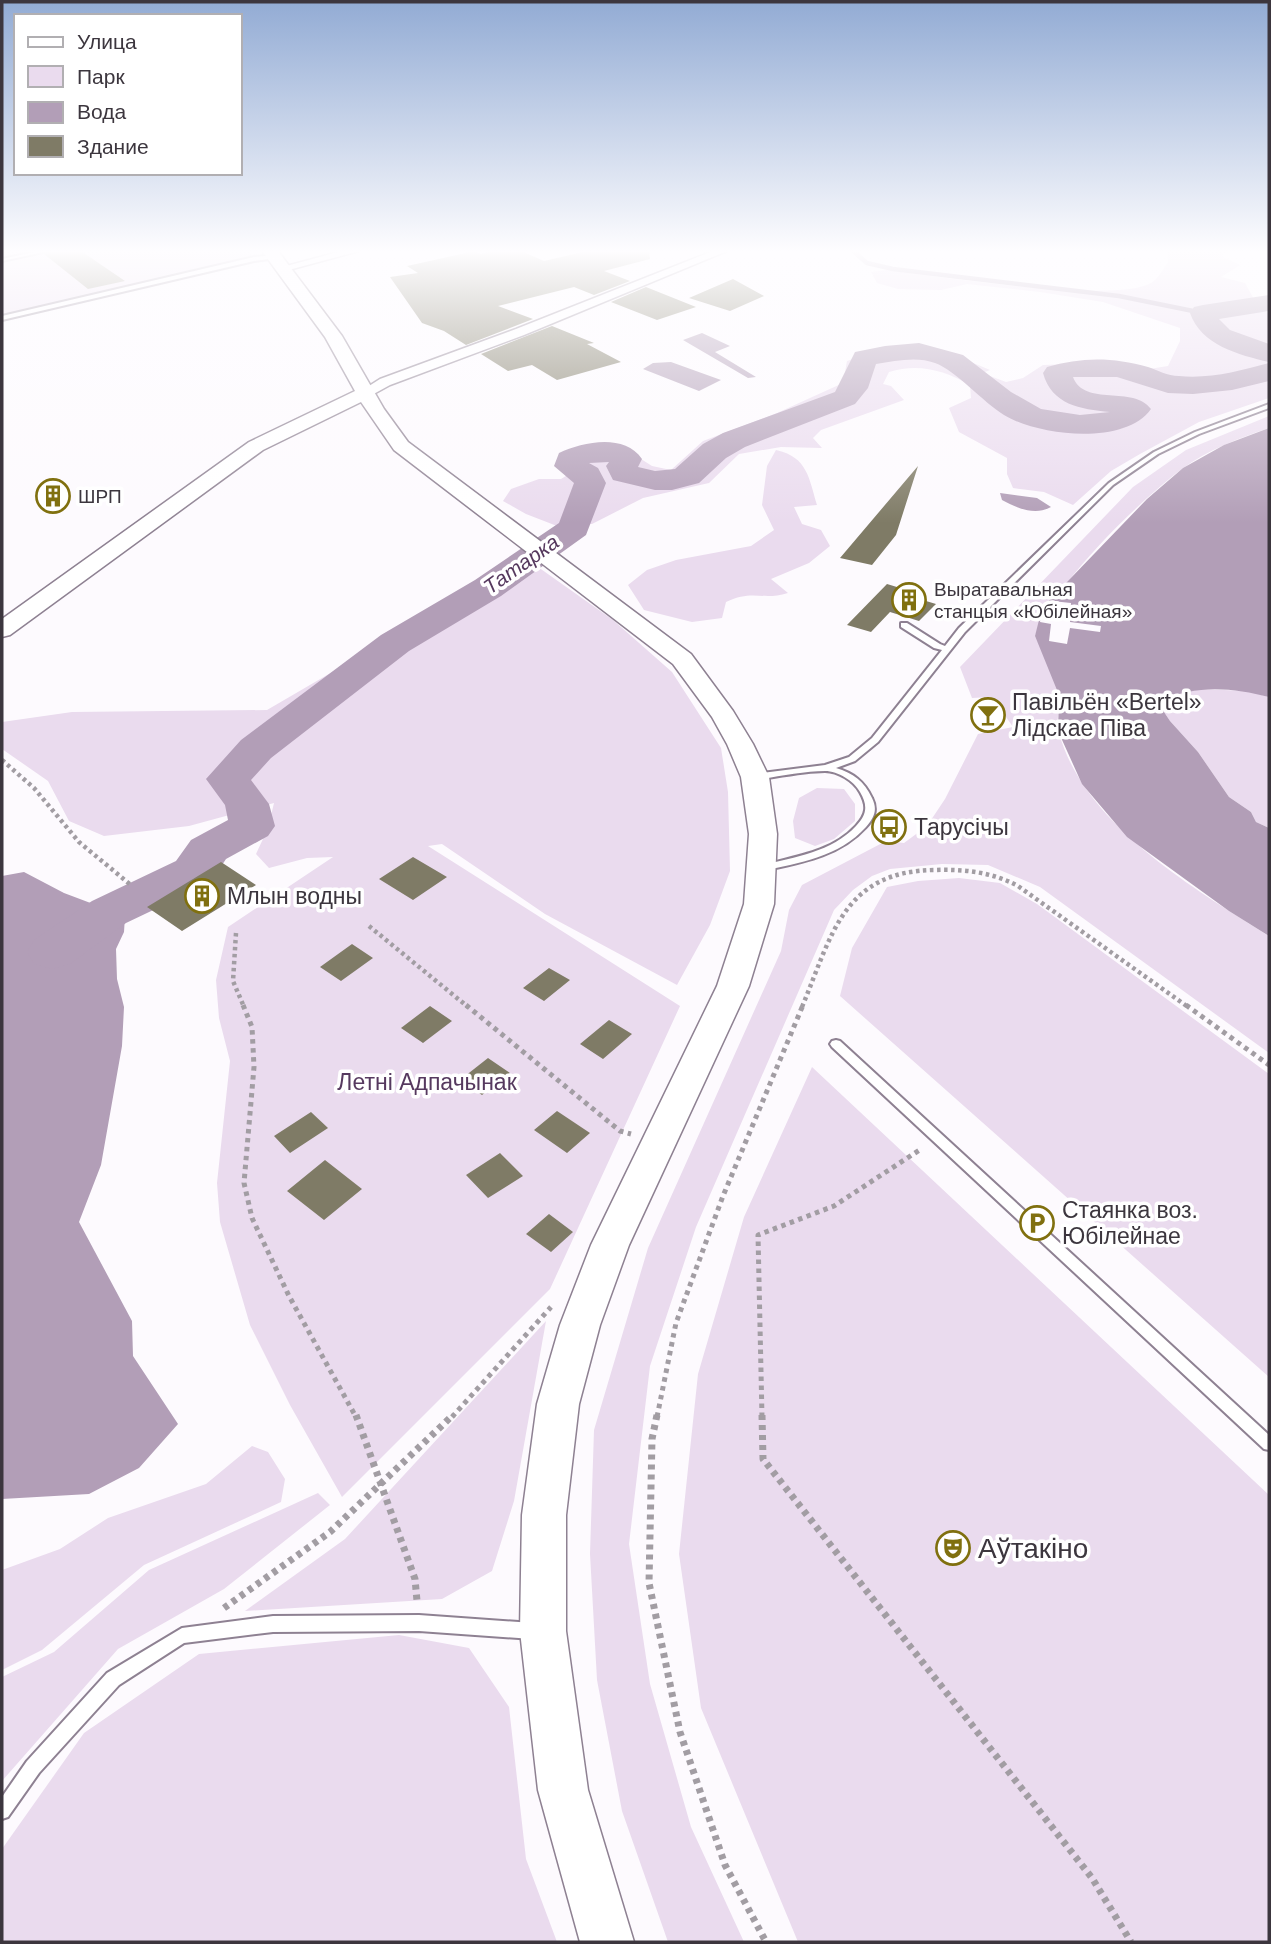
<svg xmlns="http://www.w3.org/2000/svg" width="1271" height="1944" viewBox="0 0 1271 1944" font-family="Arial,sans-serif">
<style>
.green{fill:#eadbee}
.water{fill:#b29eb7}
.pier{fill:#fdfafe}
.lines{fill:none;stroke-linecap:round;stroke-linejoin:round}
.stream{stroke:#b29eb7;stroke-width:4.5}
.river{fill:#b29eb7;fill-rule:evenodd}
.building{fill:#7f7b66}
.lane-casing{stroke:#8e8192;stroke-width:4}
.street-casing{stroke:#8e8192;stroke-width:3}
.secondary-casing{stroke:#8e8192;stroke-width:3}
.path-far2{stroke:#a29da3;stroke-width:4.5;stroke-dasharray:3.5 3.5;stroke-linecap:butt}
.path-far1{stroke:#a29da3;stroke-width:5;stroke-dasharray:4.5 4.5;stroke-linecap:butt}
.path{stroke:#a29da3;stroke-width:7;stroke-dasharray:5 5;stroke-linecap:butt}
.lane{fill:#fff;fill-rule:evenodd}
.street{fill:#fff;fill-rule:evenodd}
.secondary{fill:#fff;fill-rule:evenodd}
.labels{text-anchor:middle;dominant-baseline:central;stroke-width:7;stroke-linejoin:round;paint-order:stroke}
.far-poi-label{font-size:19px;fill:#3c363e;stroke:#fff;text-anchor:start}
.far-water-label{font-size:21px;font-style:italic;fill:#56395e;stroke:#fff}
.poi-label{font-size:23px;fill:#3c363e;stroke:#fff;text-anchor:start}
.park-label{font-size:23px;fill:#56395f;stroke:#fff}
.near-poi-label{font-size:28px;fill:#3c363e;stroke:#fff;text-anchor:start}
</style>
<rect width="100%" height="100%" fill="#fdfafe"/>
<path class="green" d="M2 251H250L254 258 2 316Z
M1167 251H1227L1221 256 1240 265 1221 277 1245 283 1260 310 1269 313V398L1199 422 1140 454 1111 471 1073 505 1044 492 1013 488 1007 474V458L959 432 949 408 971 398 970 385C944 370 918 363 889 372L883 384 891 386 904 400 821 430 813 438 822 448 781 447 739 454 709 483 643 498 592 524 557 526 526 514 503 501 511 489 539 479H561L590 461 627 450 652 466 671 470 703 441 777 413 843 383 847 361C901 343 938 347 990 370L982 373 1006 382 1023 378 1043 365 1100 363 1143 370 1168 366 1180 341V328L1103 302 1040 292 967 284 941 290 898 289 877 283 871 272 886 270C935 276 1114 304 1151 283 1158 279 1164 268 1168 262Z
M1269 416V428C1240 438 1207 450 1182 469 1139 501 1052 586 1035 636 1044 654 1056 675 1059 696 1061 708 1055 721 1059 733 1084 824 1193 888 1269 936V1053L1040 887 988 865 942 864 890 869 872 876 853 890 834 910 696 1227 650 1366 629 1544 650 1684 691 1827 744 1942H668L622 1811 597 1680 590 1554 594 1430 648 1248 781 951 789 910 802 885 886 841 904 843 927 826 945 799 978 734 1013 727 992 697 972 698 960 667 1133 487 1186 450Z
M776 450C808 457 809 479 817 505L794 507 802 524 821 530 830 546 809 563 771 579 788 593C762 601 753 589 726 602L722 618 692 622 644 610 628 585 647 570 676 560 751 546 774 530 762 505 767 466Z
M538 567 613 620 672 672 721 748 728 792 730 871 710 925 677 985 545 914 442 844 428 846 680 1006 550 1289 342 1497 290 1405 250 1325 220 1222 217 1183 230 1061 219 1018 216 980 228 927 333 857 307 858 269 868 256 854 268 828 274 803 189 826 104 836 69 821 48 781 2 749V722L72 712 267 710 418 622 421 638Z
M1201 689 1247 691 1269 697V828L1256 822 1251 812 1229 797 1198 752 1170 721 1164 712 1162 701 1175 694Z
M817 788 844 789 855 804V821L834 839 815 846 795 838 793 821 799 798Z
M959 878 1000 883 1037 904 1269 1074V1377L840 996 852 948 887 887 918 881Z
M812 1067 1269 1495V1942H798L701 1708 679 1554 698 1374 744 1217Z
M546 1321 514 1501 492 1571 442 1599 245 1611 345 1539Z
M252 1446 268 1452 285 1479 281 1502 144 1565 42 1650 2 1670V1570L60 1549 108 1518 206 1484Z
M318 1493 330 1505 224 1589 118 1649 2 1781V1677L54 1652 149 1570Z
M399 1635 469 1648 509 1707 526 1859 557 1942H2V1849L84 1733 199 1654Z"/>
<path class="water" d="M702 333 730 346 715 352 756 377 748 378 683 340Z
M671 362 721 380 699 391 643 369 653 363Z
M1269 428V697C1234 688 1195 684 1162 701L1164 712 1170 721 1198 752 1229 797 1251 812 1256 822 1269 828V936L1229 911 1127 837 1082 784 1058 731 1059 695 1035 636 1042 608 1147 499 1183 468 1224 445Z
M1000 493 1037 498 1051 507C1035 516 1017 508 1002 500Z
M24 872 64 893 125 916 124 932 116 949 117 979 124 1007 122 1046 101 1165 79 1222 132 1321 133 1356 178 1424 139 1468 89 1494 2 1499V876Z"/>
<path class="pier" d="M1052 601 1071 603 1070 622 1101 626 1100 632 1070 628 1067 644 1049 641 1051 624 1040 622 1041 616 1050 617Z"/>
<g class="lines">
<path class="stream" d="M853 251 867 263 893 269 1119 296 1203 313"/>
<path class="river" d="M1269 295V311L1219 319 1230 330 1269 344V362C1239 355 1201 345 1190 313L1194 307 1203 305Z
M919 343 963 355 1011 392 1041 409 1080 415 1110 412C1080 409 1052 405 1043 373L1047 367C1081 357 1113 357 1148 367 1158 370 1167 376 1179 376 1210 379 1239 371 1269 363V381L1232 390 1193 394 1168 393 1117 377H1073C1084 407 1134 385 1151 409 1125 446 1038 436 1004 415 983 402 955 370 935 363 917 356 895 361 876 364L868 388 855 404 745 447 726 458 699 483 672 490H655L613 480 606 466 609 462 589 463 598 468 606 483 586 535 501 596 409 651 271 758 251 780 269 804 275 826 268 836 226 859 210 883 126 923 70 964 52 969 34 964 27 952 34 940 92 901 176 861 191 840 228 820 225 805 206 779 241 740 381 635 475 580 559 523 574 483 554 466 559 453C583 442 624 433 642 459L638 467 655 471 675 469 703 444 723 433 835 392 855 352 885 346Z"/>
</g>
<path class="building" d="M51 251H81L125 281 88 289 44 254Z
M475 251 480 254 494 251H521L544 261 587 251H649L650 259 604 271 630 281 594 295 574 287 498 306 533 319 466 345 444 331 422 323 390 277 418 273 407 266Z
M733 279 764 296 730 311 689 298Z
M646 287 696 307 657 320 611 302Z
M552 326 594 343 587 344 621 362 557 380 532 365 508 371 481 354Z
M918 466 896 535 872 565 840 558Z
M887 584 920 594 916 598 936 604 919 621 890 612 871 632 847 625Z
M413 857 447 877 413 900 379 879Z
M221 862 256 885 182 931 147 907Z
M352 944 373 958 341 981 320 967Z
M549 968 570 980 544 1001 523 988Z
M430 1006 452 1021 423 1043 401 1028Z
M609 1020 632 1034 603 1059 580 1044Z
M488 1058 510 1073 482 1095 460 1080Z
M557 1111 590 1133 567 1153 534 1130Z
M311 1112 328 1128 290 1153 274 1136Z
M500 1153 523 1176 488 1198 466 1175Z
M325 1160 362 1189 324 1220 287 1191Z
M549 1214 573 1232 551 1252 526 1234Z"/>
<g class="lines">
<g class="lane-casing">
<path id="lane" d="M39 251H48L2 261V259Z
M275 255 277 258 254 261 2 320V316L254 257Z
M1269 404V408L1199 434 1158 454 1113 485 965 632 878 742 855 761 836 768C853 773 864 781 872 798 878 810 874 818 866 827 839 857 799 863 762 871L759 870 757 868 759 866C793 857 831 853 856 826 867 814 868 806 860 792 854 781 838 771 825 771 804 771 776 777 755 780L750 777 755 774 825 765 849 757 872 738 942 650 934 648 901 627V623H907L940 644 945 646 959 628 1109 483 1154 452 1195 432Z
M836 1040 840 1041 1269 1435V1450L1264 1449 832 1047 830 1044 832 1041Z
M419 1615 533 1623 538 1626 541 1631 538 1636 533 1639 419 1631 273 1632 184 1643 119 1685 39 1773 8 1817 2 1819V1797L27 1761 107 1673 182 1628 273 1616Z"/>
</g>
<g class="street-casing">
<path id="street" d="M342 251H359L285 271 279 268Z
M713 251H727L524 335 390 385 370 396H360L358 393 380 379 516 329Z"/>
</g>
<g class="secondary-casing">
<path id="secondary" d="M262 251H278L342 336 384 409 408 442 691 654 733 711 753 744 769 777 777 834 774 904 749 986 629 1245 600 1325 579 1404 566 1515V1631L588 1790 634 1942H580L538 1790 520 1631 522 1515 537 1404 560 1325 591 1245 717 986 744 904 749 834 741 777 727 744 712 717 673 664 394 450 361 402 263 450 10 635 2 637V619L249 442 355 391 325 337Z"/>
</g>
<path class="path-far2" d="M2 760 34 788 79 842 132 886
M369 926 468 1007
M236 933 233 981 244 1007
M802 1007C832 935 843 871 935 870 964 869 992 872 1018 886L1188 1007"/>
<path class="path-far1" d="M243 1005 252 1027 254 1067 244 1183 252 1218 289 1296 356 1417
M466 1005 620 1131 631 1134
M1186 1005 1269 1065
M452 1417 551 1307
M657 1417 676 1323 723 1196 803 1005
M762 1417 758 1235 834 1206 921 1149"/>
<path class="path" d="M356 1415 415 1579 417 1601
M657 1415 652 1439 649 1583 680 1732 725 1865 766 1942
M762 1415 763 1459 1092 1878 1131 1942
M224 1608 330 1532 453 1415"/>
<use href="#lane" class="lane"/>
<use href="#street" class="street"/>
<use href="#secondary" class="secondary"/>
</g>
<linearGradient id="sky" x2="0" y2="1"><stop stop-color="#92abd4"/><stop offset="0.48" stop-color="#fefdff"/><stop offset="1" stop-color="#fefdff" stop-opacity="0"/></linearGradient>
<rect width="1271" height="523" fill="url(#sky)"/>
<defs>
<g id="building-ring" transform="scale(1.75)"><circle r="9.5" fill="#fff" stroke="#80700f" stroke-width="1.5"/><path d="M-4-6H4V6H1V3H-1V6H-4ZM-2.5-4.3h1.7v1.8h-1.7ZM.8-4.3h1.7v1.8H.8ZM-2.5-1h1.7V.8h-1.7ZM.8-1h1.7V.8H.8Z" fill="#80700f"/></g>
<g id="bar-ring" transform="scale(1.75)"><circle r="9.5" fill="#fff" stroke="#80700f" stroke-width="1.5"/><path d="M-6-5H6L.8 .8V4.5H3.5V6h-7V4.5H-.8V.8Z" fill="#80700f"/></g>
<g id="bus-ring" transform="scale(1.75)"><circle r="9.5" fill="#fff" stroke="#80700f" stroke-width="1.5"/><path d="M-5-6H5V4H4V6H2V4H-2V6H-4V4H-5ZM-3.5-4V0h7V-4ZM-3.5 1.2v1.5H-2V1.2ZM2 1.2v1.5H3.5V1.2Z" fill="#80700f"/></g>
<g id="parking-ring" transform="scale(1.75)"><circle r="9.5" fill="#fff" stroke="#80700f" stroke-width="1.5"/><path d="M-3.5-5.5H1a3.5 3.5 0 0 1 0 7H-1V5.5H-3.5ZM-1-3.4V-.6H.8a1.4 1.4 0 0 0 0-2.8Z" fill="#80700f"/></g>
<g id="theatre-ring" transform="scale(1.75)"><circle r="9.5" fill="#fff" stroke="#80700f" stroke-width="1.5"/><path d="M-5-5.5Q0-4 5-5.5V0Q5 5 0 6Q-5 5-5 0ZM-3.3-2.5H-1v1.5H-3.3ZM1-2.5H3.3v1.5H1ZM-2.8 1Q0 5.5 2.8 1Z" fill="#80700f"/></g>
</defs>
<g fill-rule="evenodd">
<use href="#building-ring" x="53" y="496"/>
<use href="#building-ring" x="909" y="600"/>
<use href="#bar-ring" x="988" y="715"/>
<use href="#bus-ring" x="889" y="827"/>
<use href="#building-ring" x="202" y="896"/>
<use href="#parking-ring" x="1037" y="1223"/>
<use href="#theatre-ring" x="953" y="1548"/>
</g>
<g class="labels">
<g class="far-poi-label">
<text x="78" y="496">ШРП</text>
<text x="934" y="589">Выратавальная<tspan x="934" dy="22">станцыя «Юбілейная»</tspan></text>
</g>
<g class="far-water-label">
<text transform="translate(521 564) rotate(-35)">Татарка</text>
</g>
<g class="poi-label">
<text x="1012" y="702">Павільён «Bertel»<tspan x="1012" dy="26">Лідскае Піва</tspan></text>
<text x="914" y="827">Тарусічы</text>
<text x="227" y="896">Млын водны</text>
<text x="1062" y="1210">Стаянка воз.<tspan x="1062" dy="26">Юбілейнае</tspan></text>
</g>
<g class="park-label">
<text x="427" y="1082">Летні Адпачынак</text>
</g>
<g class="near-poi-label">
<text x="978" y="1548">Аўтакіно</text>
</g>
</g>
<rect width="1271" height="1944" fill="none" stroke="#3c363e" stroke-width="7"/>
<rect x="14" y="14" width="228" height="161" fill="#ffffff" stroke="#b1afb2" stroke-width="2"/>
<rect x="28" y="37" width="35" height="10" fill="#ffffff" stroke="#b1afb2" stroke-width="2"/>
<text x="77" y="49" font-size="21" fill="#3c363e">Улица</text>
<rect x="28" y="66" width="35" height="21" fill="#eadbee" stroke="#b1afb2" stroke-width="2"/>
<text x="77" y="84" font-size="21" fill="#3c363e">Парк</text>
<rect x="28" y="102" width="35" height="21" fill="#b29eb7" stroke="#b1afb2" stroke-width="2"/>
<text x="77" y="119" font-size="21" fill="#3c363e">Вода</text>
<rect x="28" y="136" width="35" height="21" fill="#7f7b66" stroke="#b1afb2" stroke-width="2"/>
<text x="77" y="154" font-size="21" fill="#3c363e">Здание</text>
</svg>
